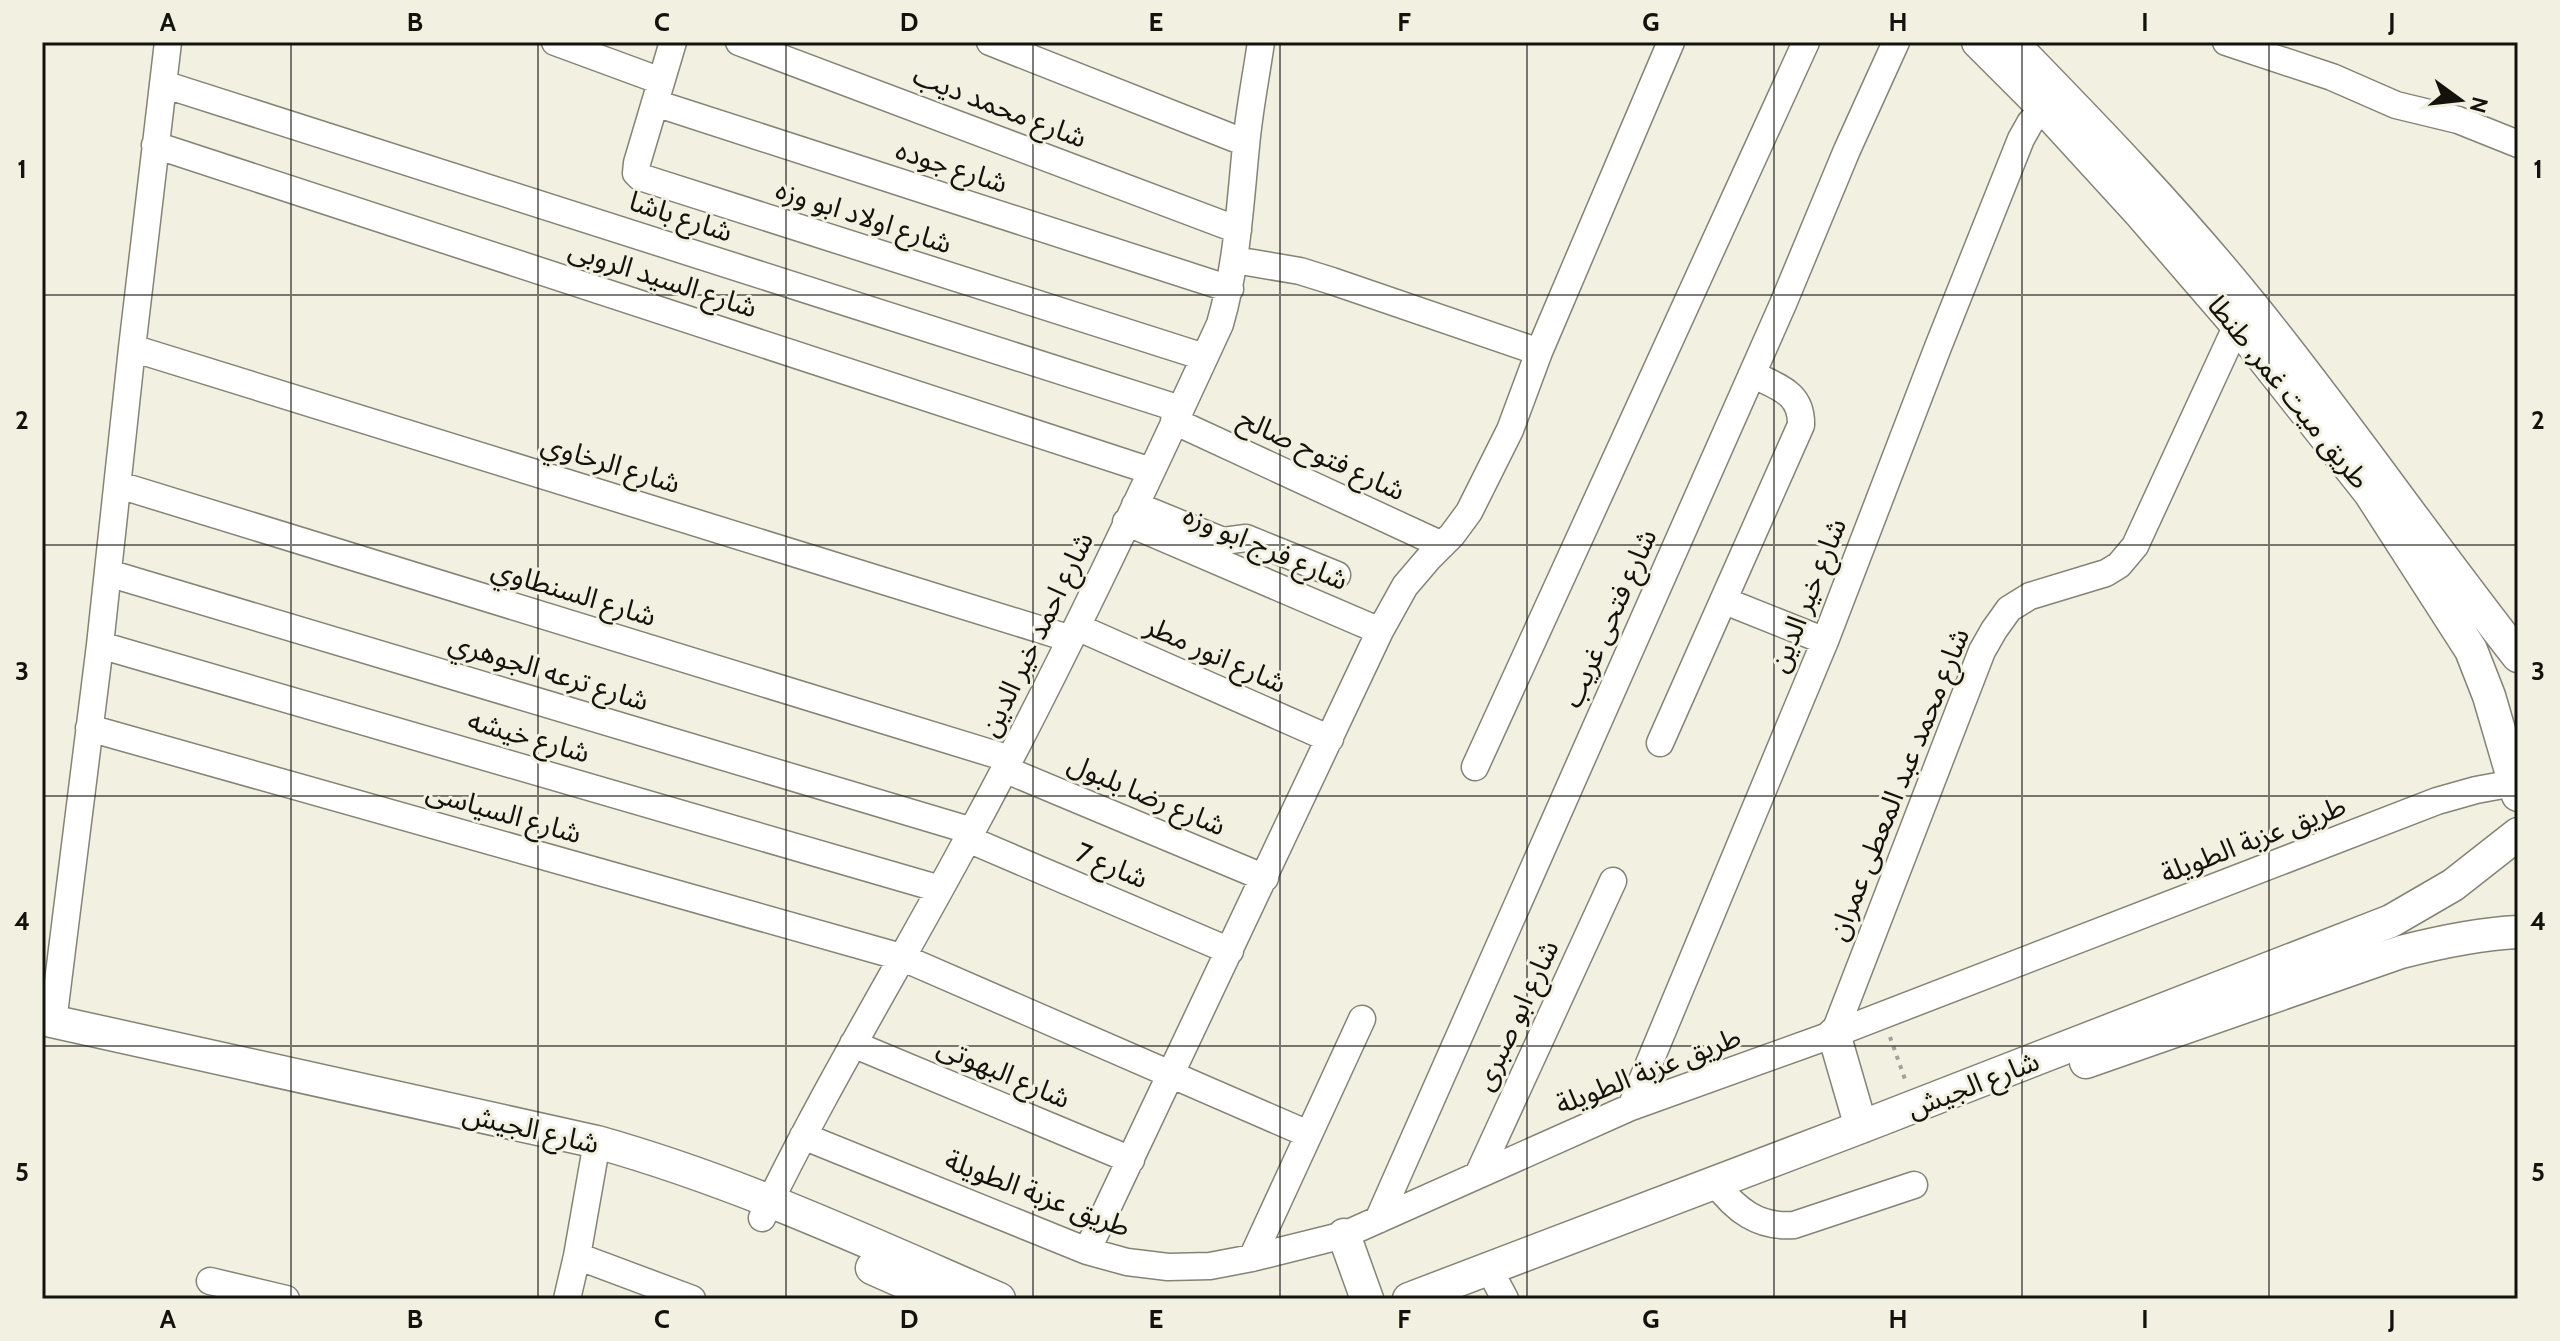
<svg xmlns="http://www.w3.org/2000/svg" width="2560" height="1341" viewBox="0 0 2560 1341" font-family="Cabin,'Noto Sans Arabic',sans-serif">
<style>
.lines{fill:none;stroke-linecap:round;stroke-linejoin:round}
.minor-casing{stroke:#858375;stroke-width:29}
.major-casing{stroke:#858375;stroke-width:35}
.path{stroke:#a2a195;stroke-width:4;stroke-dasharray:4 6;stroke-linecap:butt}
.minor{stroke:#fff;stroke-width:26}
.major{stroke:#fff;stroke-width:32}
.grid{fill:none;stroke:#13120d;stroke-width:2;stroke-opacity:0.55}
.labels{text-anchor:middle;dominant-baseline:central;stroke-width:6;stroke-linejoin:round;paint-order:stroke}
.street-label{font-size:28px;fill:#13120d;stroke:#f2f0e0}
.neatline{fill:none;stroke:#13120d;stroke-width:3}
.grid-label{font-size:26px;text-anchor:middle;font-weight:bold;fill:#13120d}
</style>
<rect width="100%" height="100%" fill="#f2f0e0"/>
<g class="lines">
<g class="minor-casing">
<path id="minor" d="M555 42 661 81
M673 42 637 163 636 173 640 177 1204 357
M739 42 1238 230
M990 42 1246 143
M2226 42 2332 77 2396 105 2458 120 2518 144
M163 84 1180 409
M655 103 1230 289
M155 145 1151 471
M1235 260 1300 271 1332 281 1539 352
M132 348 1071 639
M1174 421 1442 545
M119 485 1010 759
M1135 505 1223 541 1246 538 1337 575
M1126 522 1380 631
M108 573 972 831
M1725 601 1825 641
M1077 627 1330 739
M100 645 940 889
M89 728 901 957 1308 1134
M1660 743 1801 425C1802 392 1777 387 1752 374
M1475 767 1806 42
M1004 769 1265 878
M968 839 1230 951
M53 1022 100 645 132 348 168 42
M1834 1034 1982 651 1994 630 2009 609 2030 596 2106 573 2119 565 2135 546 2237 325
M853 1044 1131 1160
M1631 1107 1825 641 1938 347 2021 139 2030 123 2044 108
M803 1136 1087 1251 1127 1262 1168 1267 1210 1266 1252 1258 1344 1235 1631 1107 1834 1034 2437 801 2476 790 2514 783
M1478 1175 1613 881
M1715 1182C1735 1210 1759 1228 1794 1225L1914 1185
M762 1218C824 1089 899 967 967 840 1058 672 1140 498 1220 324 1237 265 1240 206 1246 146 1249 111 1256 77 1261 42
M1378 1220 1783 304 1847 150 1896 42
M1087 1251 1380 631 1405 586 1428 559 1452 535 1469 512 1510 430 1539 352 1671 42
M577 1256 692 1299
M1252 1258 1362 1019
M210 1281 286 1299
M1496 1282 1505 1299
M567 1299 577 1256 597 1142"/>
</g>
<g class="major-casing">
<path id="major" d="M1978 42 2044 108 2141 214 2237 325 2370 493 2471 650 2489 696 2518 795
M2011 42C2096 129 2181 217 2257 312 2347 424 2429 543 2518 656
M42 1019 597 1142C739 1182 865 1241 999 1299
M1834 1034 1861 1127
M2086 1062 2401 952C2440 942 2477 934 2518 932
M1344 1235 1367 1299
M872 1268 942 1299
M1409 1299 1861 1127 2391 921 2453 885 2518 834"/>
</g>
<path class="path" d="M1890 1037 1906 1082"/>
<use href="#minor" class="minor"/>
<use href="#major" class="major"/>
</g>
<path class="grid" d="M291 42V1299M538 42V1299M786 42V1299M1033 42V1299M1280 42V1299M1527 42V1299M1774 42V1299M2022 42V1299M2269 42V1299M42 295H2518M42 545H2518M42 796H2518M42 1046H2518"/>
<g class="labels">
<g class="street-label">
<text transform="translate(1000 106) rotate(21)">شارع محمد ديب</text>
<text transform="translate(952 166) rotate(18)">شارع جوده</text>
<text transform="translate(681 216) rotate(18)">شارع باشا</text>
<text transform="translate(864 216) rotate(18)">شارع اولاد ابو وزه</text>
<text transform="translate(663 278) rotate(18)">شارع السيد الروبى</text>
<text transform="translate(2289 392) rotate(51)">طريق ميت غمر, طنطا</text>
<text transform="translate(1322 454) rotate(25)">شارع فتوح صالح</text>
<text transform="translate(611 463) rotate(17)">شارع الرخاوي</text>
<text transform="translate(1266 547) rotate(23)">شارع فرج ابو وزه</text>
<text transform="translate(574 592) rotate(17)">شارع السنطاوي</text>
<text transform="translate(1807 595) rotate(-68)">شارع خير الدين</text>
<text transform="translate(1609 618) rotate(-66)">شارع فتحى غريب</text>
<text transform="translate(1036 634) rotate(-64)">شارع احمد خير الدين</text>
<text transform="translate(1216 654) rotate(24)">شارع انور مطر</text>
<text transform="translate(549 671) rotate(17)">شارع ترعه الجوهري</text>
<text transform="translate(529 736) rotate(16)">شارع خيشه</text>
<text transform="translate(1898 784) rotate(-68)">شارع محمد عبد المعطى عمران</text>
<text transform="translate(1147 794) rotate(23)">شارع رضا بلبول</text>
<text transform="translate(504 812) rotate(16)">شارع السياسى</text>
<text transform="translate(2253 839) rotate(-21)">طريق عزبة الطويلة</text>
<text transform="translate(1112 865) rotate(23)">شارع 7</text>
<text transform="translate(1516 1015) rotate(-65)">شارع ابو صبرى</text>
<text transform="translate(1648 1070) rotate(-21)">طريق عزبة الطويلة</text>
<text transform="translate(1004 1072) rotate(23)">شارع البهوتى</text>
<text transform="translate(1973 1084) rotate(-21)">شارع الجيش</text>
<text transform="translate(531 1128) rotate(13)">شارع الجيش</text>
<text transform="translate(1038 1193) rotate(21)">طريق عزبة الطويلة</text>
</g>
</g>
<rect width="2560" height="1341" fill="none" stroke="#f2f0e0" stroke-width="88"/>
<g transform="translate(2460 100) rotate(105)" stroke="#f2f0e0" stroke-width="6" paint-order="stroke">
<path d="M0-6L14 30L0 20L-14 30Z" fill="#13120d"/>
<text y="-12" font-size="22" font-weight="bold" text-anchor="middle" fill="#13120d">N</text>
</g>
<rect x="44" y="44" width="2472" height="1253" class="neatline"/>
<g class="grid-label">
<text x="168" y="31">A</text>
<text x="415" y="31">B</text>
<text x="662" y="31">C</text>
<text x="909" y="31">D</text>
<text x="1156" y="31">E</text>
<text x="1404" y="31">F</text>
<text x="1651" y="31">G</text>
<text x="1898" y="31">H</text>
<text x="2145" y="31">I</text>
<text x="2392" y="31">J</text>
<text x="22" y="178">1</text>
<text x="2538" y="178">1</text>
<text x="22" y="429">2</text>
<text x="2538" y="429">2</text>
<text x="22" y="680">3</text>
<text x="2538" y="680">3</text>
<text x="22" y="930">4</text>
<text x="2538" y="930">4</text>
<text x="22" y="1181">5</text>
<text x="2538" y="1181">5</text>
<text x="168" y="1328">A</text>
<text x="415" y="1328">B</text>
<text x="662" y="1328">C</text>
<text x="909" y="1328">D</text>
<text x="1156" y="1328">E</text>
<text x="1404" y="1328">F</text>
<text x="1651" y="1328">G</text>
<text x="1898" y="1328">H</text>
<text x="2145" y="1328">I</text>
<text x="2392" y="1328">J</text>
</g>
</svg>
